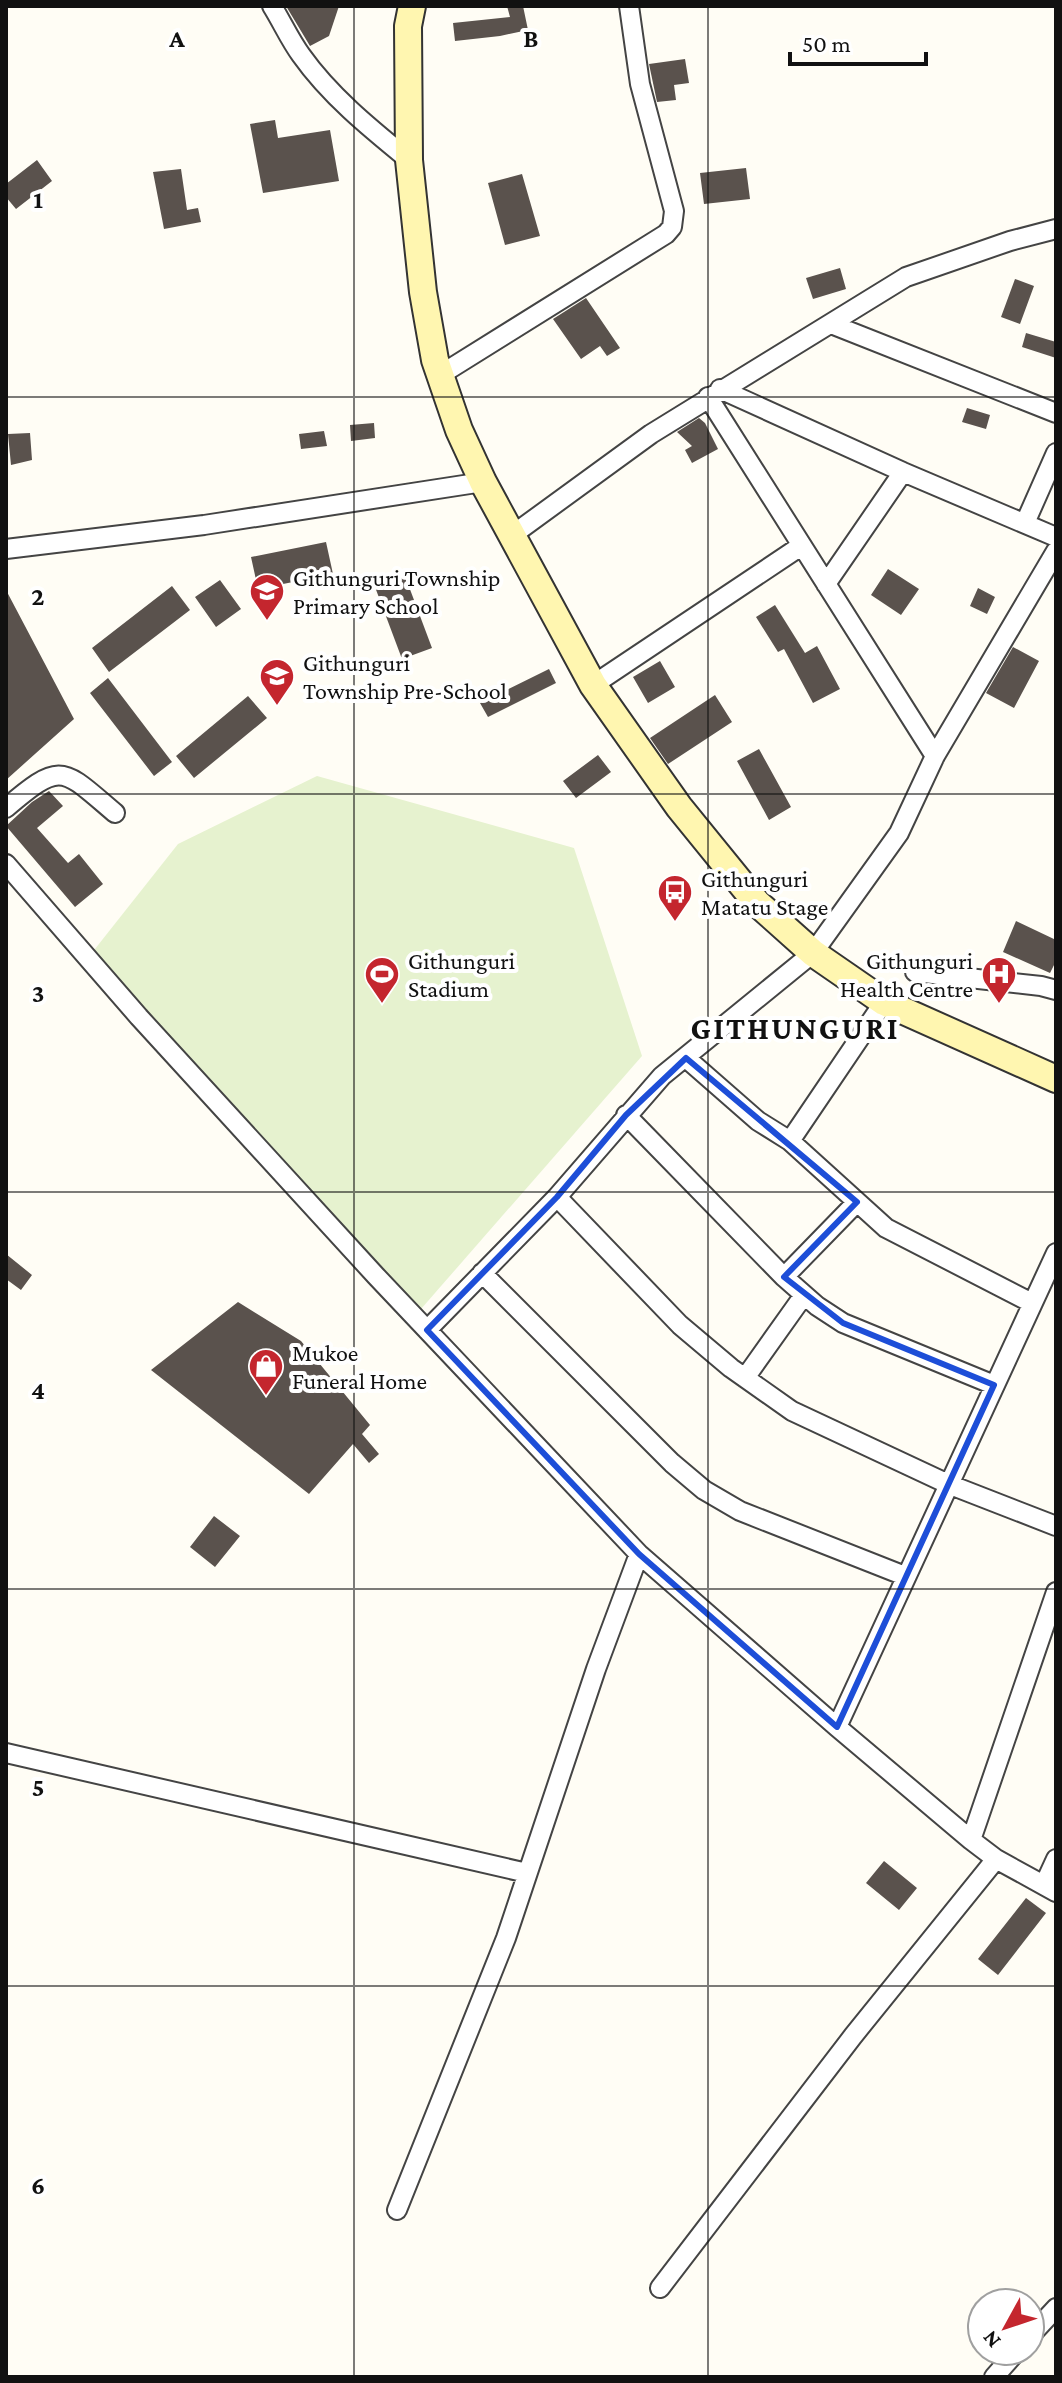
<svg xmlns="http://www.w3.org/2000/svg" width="1062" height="2383" viewBox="0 0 1062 2383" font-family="'Crimson Pro',serif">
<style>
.pitch{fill:#e6f2cf}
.building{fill:#5a524d}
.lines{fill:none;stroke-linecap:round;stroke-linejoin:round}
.street-casing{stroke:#444;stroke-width:22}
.secondary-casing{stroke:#333;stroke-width:30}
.street{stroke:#fff;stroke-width:18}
.secondary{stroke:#fff6b0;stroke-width:26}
.marked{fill:none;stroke:#1d4ed8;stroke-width:6;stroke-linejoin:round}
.grid{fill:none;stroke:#111;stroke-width:2;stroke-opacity:0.55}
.labels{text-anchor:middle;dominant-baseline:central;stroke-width:8;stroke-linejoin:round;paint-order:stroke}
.poi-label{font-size:24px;fill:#111;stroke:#fff;text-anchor:start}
.district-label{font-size:32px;font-weight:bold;letter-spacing:2px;fill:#111;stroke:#fff}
.grid-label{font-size:26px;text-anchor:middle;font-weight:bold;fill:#111;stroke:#fff;stroke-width:8;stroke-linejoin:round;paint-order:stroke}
</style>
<rect width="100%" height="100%" fill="#fffdf5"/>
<path class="pitch" d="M317 776 574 848 642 1056 421 1309 91 954 178 844Z"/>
<path class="building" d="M286 6H339L329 36 310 46Z
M507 6H523L528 30 500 36 455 41 453 23 510 17Z
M685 59 689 83 674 85 676 100 657 102 649 64Z
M275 120 278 138 330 130 339 181 263 193 250 124Z
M37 160 52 181 16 209 6 197V184Z
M746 168 750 199 704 204 700 173Z
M181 169 187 210 198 208 201 222 164 229 153 172Z
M522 174 540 236 505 245 488 183Z
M840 268 846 289 813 299 806 278Z
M1015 279 1034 286 1020 324 1001 317Z
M586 298 620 348 607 356 600 346 581 359 553 319Z
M1026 333 1056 342V358L1022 347Z
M967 408 990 415 986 429 962 422Z
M699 418 705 423 718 449 692 463 685 450 692 446 677 432Z
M374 423 375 438 351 441 350 425Z
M324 431 327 446 301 449 299 434Z
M30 433 32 460 11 465 8 434Z
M326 542 333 574 258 589 251 557Z
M888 569 919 589 901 615 871 595Z
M405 576 432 648 402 659 375 587Z
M220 580 241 609 216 627 195 597Z
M172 586 190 610 109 672 92 648Z
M978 588 995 597 987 614 970 606Z
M6 590 74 719 6 780Z
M775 605 805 653 817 646 840 689 813 703 784 649 778 652 756 617Z
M1013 647 1039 661 1014 708 986 693Z
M660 661 675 687 648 703 633 677Z
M549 669 556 683 488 717 480 703Z
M108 678 172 762 154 776 90 693Z
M715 695 732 722 668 764 650 738Z
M248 696 267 718 194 778 176 756Z
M759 749 791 807 769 820 737 761Z
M598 755 611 772 576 798 563 781Z
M49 791 63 806 37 828 68 863 79 854 103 884 75 907 6 826 32 802Z
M1016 921 1056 940V961L1050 973 1003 952Z
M6 1254 32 1275 21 1290 6 1279Z
M238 1302 301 1341 370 1425 362 1434 379 1454 369 1463 353 1444 309 1494 151 1370Z
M214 1516 240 1536 215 1567 190 1547Z
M884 1861 917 1888 899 1910 866 1883Z
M1026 1898 1046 1913 998 1975 978 1959Z"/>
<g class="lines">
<g class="street-casing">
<path id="street" d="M272 6C282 22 290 40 301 55 330 96 371 129 409 160
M831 324 1056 413
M440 375 666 234 672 227 674 211 640 84 629 6
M720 389 903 472 1056 537
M708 397 935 756
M1025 523 1056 453
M511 536 651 434 906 277 1010 241 1056 229
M6 549 204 525 483 482
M826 584 903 472
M593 685 801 546
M6 808C62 760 62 768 115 813
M6 864 139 1017 376 1276 639 1554 837 1727 971 1840 996 1859 1056 1892
M915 972 1041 986 1056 990
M686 1058 758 1121 790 1141 886 1228 1032 1303
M626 1115 784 1277 817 1306 843 1323 994 1385
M790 1141 884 1002
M557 1197 680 1325 731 1368 792 1411 948 1484 1056 1526
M482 1273 672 1463 704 1490 740 1511 905 1576
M784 1277 857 1202
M427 1330 557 1197 662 1076 813 953 899 833 935 756 1056 551
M745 1378 804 1295
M837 1727 1056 1253
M6 1753 527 1873
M971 1840 1056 1592
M1044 1885 1056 1859
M397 2210 506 1938 596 1669 639 1554
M660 2288 853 2036 996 1859
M1030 2336 1056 2308
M994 2377 1017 2351"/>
</g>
<g class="secondary-casing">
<path id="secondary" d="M412 6 408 26 409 160 423 292 435 360 459 430 483 482 593 685 679 807 757 903 813 953 884 1002 1056 1079"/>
</g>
<use href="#street" class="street"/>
<use href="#secondary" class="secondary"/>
</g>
<path class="marked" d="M686 1058 857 1202 784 1277 843 1323 994 1385 837 1727 639 1554 427 1330 557 1197 626 1115Z"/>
<path class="grid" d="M354 6V2377M708 6V2377M6 397H1056M6 794H1056M6 1192H1056M6 1589H1056M6 1986H1056"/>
<defs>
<g id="school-pin" transform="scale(1.8)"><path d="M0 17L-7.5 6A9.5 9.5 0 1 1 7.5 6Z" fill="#c4262e" stroke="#fff"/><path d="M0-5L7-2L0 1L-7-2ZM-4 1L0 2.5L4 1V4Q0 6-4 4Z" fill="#fff"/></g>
<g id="bus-pin" transform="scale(1.8)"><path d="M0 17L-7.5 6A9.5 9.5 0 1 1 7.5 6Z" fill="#c4262e" stroke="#fff"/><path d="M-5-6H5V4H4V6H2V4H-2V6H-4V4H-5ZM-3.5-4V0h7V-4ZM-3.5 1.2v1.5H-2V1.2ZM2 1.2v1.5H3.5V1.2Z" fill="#fff"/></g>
<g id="stadium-pin" transform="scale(1.8)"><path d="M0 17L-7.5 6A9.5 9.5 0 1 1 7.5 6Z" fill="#c4262e" stroke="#fff"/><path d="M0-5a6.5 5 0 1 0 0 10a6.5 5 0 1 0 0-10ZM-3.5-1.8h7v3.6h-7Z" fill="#fff"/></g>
<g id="hospital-pin" transform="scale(1.8)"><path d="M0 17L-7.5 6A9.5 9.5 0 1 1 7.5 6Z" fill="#c4262e" stroke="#fff"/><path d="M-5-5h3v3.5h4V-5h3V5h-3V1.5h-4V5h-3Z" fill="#fff"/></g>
<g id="shop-pin" transform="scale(1.8)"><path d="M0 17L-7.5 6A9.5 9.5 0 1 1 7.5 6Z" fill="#c4262e" stroke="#fff"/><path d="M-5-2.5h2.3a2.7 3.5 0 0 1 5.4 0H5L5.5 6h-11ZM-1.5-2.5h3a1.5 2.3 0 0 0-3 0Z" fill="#fff"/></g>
</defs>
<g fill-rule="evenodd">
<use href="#school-pin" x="267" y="591"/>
<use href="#school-pin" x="277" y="676"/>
<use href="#bus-pin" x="675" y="892"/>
<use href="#stadium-pin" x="382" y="974"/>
<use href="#hospital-pin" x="999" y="974"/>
<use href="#shop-pin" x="266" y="1366"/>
</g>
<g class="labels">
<g class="poi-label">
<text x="293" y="577">Githunguri Township<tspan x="293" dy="28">Primary School</tspan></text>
<text x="303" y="662">Githunguri<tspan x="303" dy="28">Township Pre-School</tspan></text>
<text x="701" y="878">Githunguri<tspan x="701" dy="28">Matatu Stage</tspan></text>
<text x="408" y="960">Githunguri<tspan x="408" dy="28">Stadium</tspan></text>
<text x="973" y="960" text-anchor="end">Githunguri<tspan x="973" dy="28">Health Centre</tspan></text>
<text x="292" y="1352">Mukoe<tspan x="292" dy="28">Funeral Home</tspan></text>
</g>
<g class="district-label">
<text x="795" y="1028">GITHUNGURI</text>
</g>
</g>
<g class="grid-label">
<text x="177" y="47">A</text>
<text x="531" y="47">B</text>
<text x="38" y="208">1</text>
<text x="38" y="605">2</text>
<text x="38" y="1002">3</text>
<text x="38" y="1399">4</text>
<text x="38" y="1796">5</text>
<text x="38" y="2194">6</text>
</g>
<rect width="1062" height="2383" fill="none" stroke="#111111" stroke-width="16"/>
<g transform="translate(1006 2327) rotate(230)"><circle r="38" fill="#ffffff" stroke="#a0a0a0" stroke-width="2"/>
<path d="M0-6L14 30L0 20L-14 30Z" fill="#c4262e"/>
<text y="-12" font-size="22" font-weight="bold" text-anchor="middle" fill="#111111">N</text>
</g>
<path d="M790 52v12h136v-12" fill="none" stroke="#111111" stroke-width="4"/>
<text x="802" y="52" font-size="24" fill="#111111" stroke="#ffffff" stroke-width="6" paint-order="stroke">50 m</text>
</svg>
